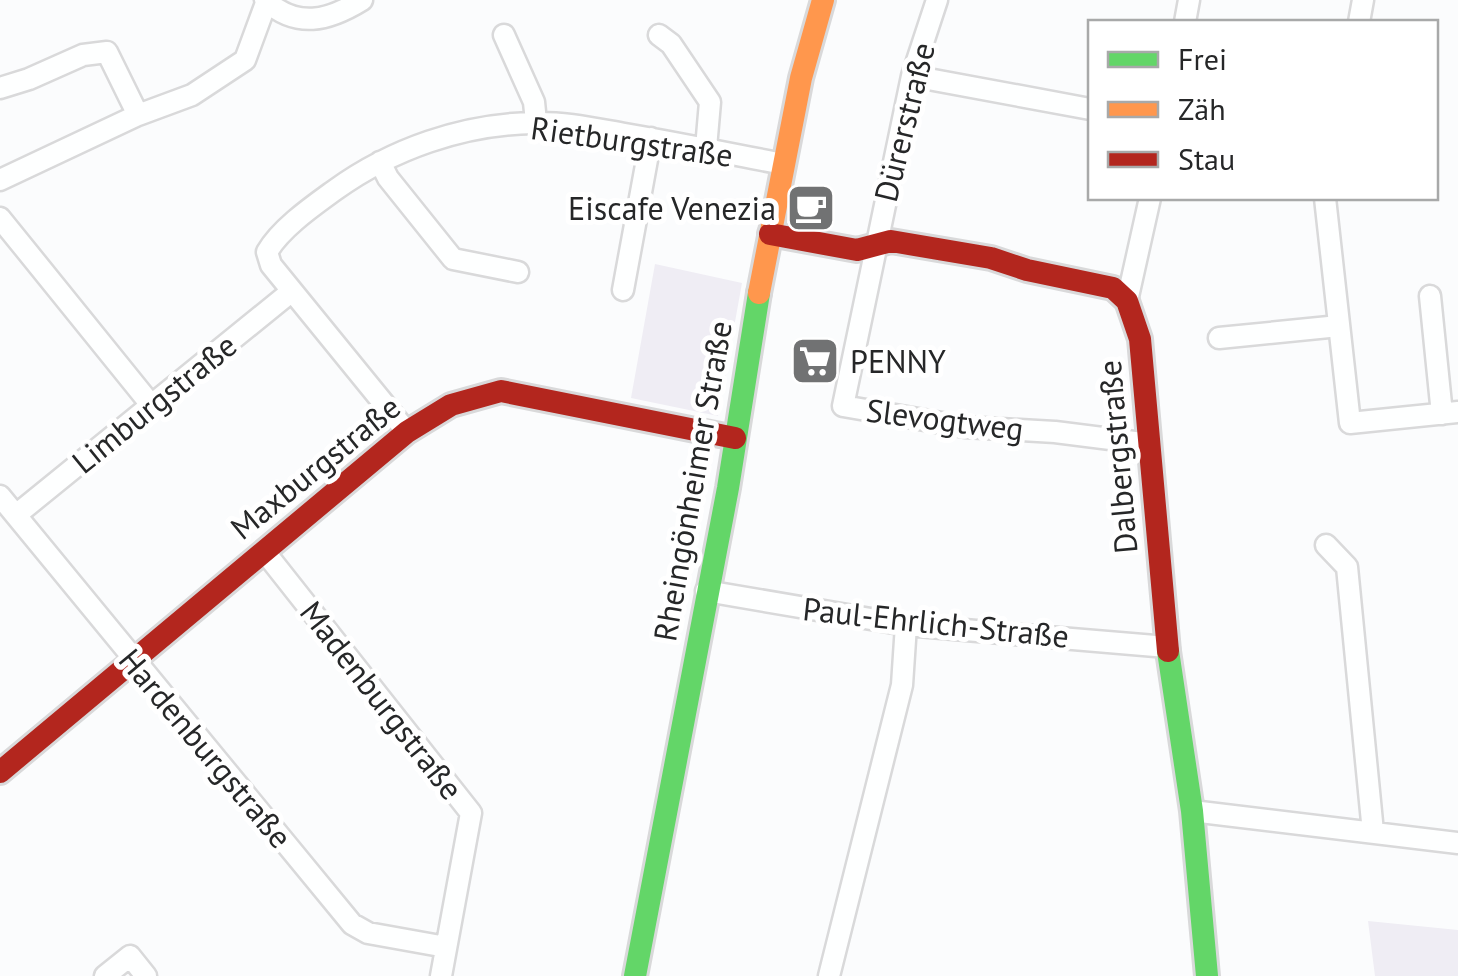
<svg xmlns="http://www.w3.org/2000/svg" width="1458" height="976" viewBox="0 0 1458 976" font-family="'PT Sans',sans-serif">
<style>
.education{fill:#efedf4}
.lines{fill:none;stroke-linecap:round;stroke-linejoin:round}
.street-casing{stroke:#d9d9da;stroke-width:25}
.fast-casing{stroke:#d9d9da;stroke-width:28}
.slow-casing{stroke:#d9d9da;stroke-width:28}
.jam-casing{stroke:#d9d9da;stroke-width:28}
.street{stroke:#feffff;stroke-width:20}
.fast{stroke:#63d668;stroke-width:22}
.slow{stroke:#ff974d;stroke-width:22}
.jam{stroke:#b3261e;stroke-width:22}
.labels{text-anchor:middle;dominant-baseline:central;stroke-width:10;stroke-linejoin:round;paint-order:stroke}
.street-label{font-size:32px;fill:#262728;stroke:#fff}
.poi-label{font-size:32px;fill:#262728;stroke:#fff;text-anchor:end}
</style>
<rect width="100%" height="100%" fill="#fbfcfd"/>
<path class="education" d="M655 264 742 283 718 416 631 398Z
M1368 921 1458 930V976H1375Z"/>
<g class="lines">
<g class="street-casing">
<path id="street" d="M265 0C297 29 328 21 362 0
M937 0 912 76 843 406 965 427 1055 432 1150 444
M1185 22 1189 0
M1359 22 1363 0
M504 35 534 102 536 122
M659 35 671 44 710 102 706 148
M912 76 1090 109
M0 88 29 79 83 55 107 52 138 115 192 95 245 60 266 3
M380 162 388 178 453 259 518 272
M0 180 138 115
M1325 198 1350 423 1458 412
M0 218 152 406
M623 290 651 138
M1430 296 1442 414
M1127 301 1150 198
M1219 338 1339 326
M407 432 271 265 267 252C281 228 313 206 335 190 392 149 463 124 534 123 565 122 596 129 625 134 678 143 731 154 783 164
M0 496 352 924 368 933 446 947
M16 515 292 291
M1326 545 1347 567 1373 832
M264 551 471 813 441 976
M706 591 906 625 1167 647
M1192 811 1458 843
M105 976 130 956 146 976
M829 976 902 685 906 625"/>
</g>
<g class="fast-casing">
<path id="fast" d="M1168 651 1192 811 1207 976
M635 976 728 488 759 293"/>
</g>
<g class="slow-casing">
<path id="slow" d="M759 293 801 78 823 0"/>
</g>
<g class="jam-casing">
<path id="jam" d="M770 234 857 250 891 241 991 258 1027 270 1113 288 1127 301 1140 339 1168 651
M0 772 407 432 451 405 501 391 735 438"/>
</g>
<use href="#street" class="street"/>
<use href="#fast" class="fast"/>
<use href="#slow" class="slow"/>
<use href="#jam" class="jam"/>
</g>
<defs>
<g id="cafe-square" transform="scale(2.5)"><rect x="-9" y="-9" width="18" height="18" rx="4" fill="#717273" stroke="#fff"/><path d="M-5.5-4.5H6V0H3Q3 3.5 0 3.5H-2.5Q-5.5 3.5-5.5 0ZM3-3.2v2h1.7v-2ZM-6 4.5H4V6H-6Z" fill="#fff"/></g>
<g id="supermarket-square" transform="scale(2.5)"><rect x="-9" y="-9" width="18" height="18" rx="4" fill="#717273" stroke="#fff"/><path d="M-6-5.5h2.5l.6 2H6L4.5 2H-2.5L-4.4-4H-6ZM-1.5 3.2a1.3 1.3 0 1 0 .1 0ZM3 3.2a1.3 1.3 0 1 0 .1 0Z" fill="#fff"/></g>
</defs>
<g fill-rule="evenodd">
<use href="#cafe-square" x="811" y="208"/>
<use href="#supermarket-square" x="815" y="361"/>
</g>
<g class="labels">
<g class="street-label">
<text transform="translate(904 122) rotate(-76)">Dürerstraße</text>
<text transform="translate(632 141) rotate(8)">Rietburgstraße</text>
<text transform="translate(154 403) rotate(-39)">Limburgstraße</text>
<text transform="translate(945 419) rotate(7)">Slevogtweg</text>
<text transform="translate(1117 457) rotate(-95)">Dalbergstraße</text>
<text transform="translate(315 467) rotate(-39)">Maxburgstraße</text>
<text transform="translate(692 481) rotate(-80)">Rheingönheimer Straße</text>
<text transform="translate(936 622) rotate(6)">Paul-Ehrlich-Straße</text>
<text transform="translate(382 700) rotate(52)">Madenburgstraße</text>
<text transform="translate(206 748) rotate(50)">Hardenburgstraße</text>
</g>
<g class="poi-label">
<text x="776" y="208">Eiscafe Venezia</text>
<text x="850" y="361" text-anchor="start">PENNY</text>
</g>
</g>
<rect x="1088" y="20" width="350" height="180" fill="#ffffff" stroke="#a8a9a9" stroke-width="2.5"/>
<rect x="1108" y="52" width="50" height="15" fill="#63d668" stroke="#a8a9a9" stroke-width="2.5"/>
<text x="1178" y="70" font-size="30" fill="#262728">Frei</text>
<rect x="1108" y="102" width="50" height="15" fill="#ff974d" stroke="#a8a9a9" stroke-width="2.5"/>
<text x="1178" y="120" font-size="30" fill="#262728">Zäh</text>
<rect x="1108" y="152" width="50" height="15" fill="#b3261e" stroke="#a8a9a9" stroke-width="2.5"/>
<text x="1178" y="170" font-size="30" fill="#262728">Stau</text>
</svg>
